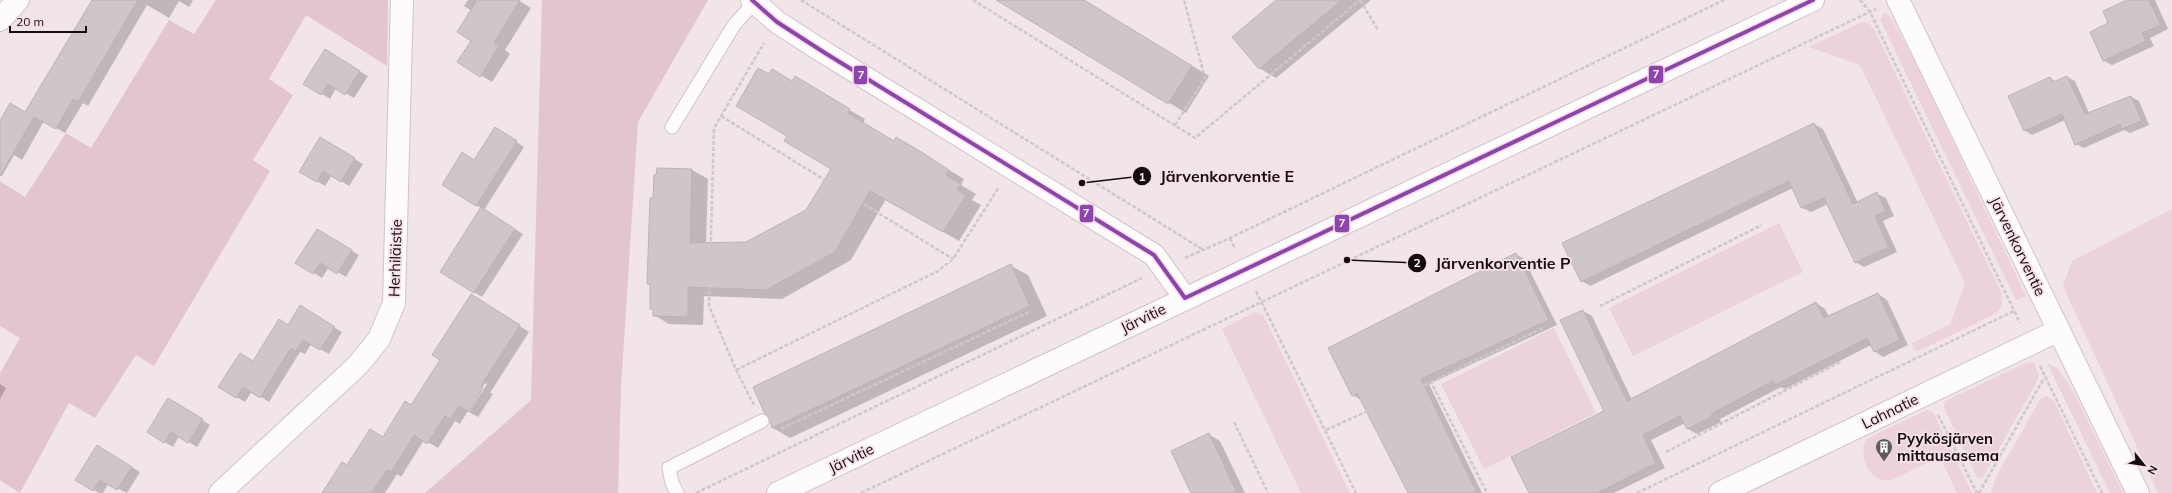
<svg xmlns="http://www.w3.org/2000/svg" width="2172" height="493" viewBox="0 0 2172 493" font-family="Mulish,sans-serif">
<style>
.green{fill:#ebd2dc}
.forest{fill:#e3c5d1}
.shadow{fill:#0003}
.building{fill:#cfc6ca;stroke:#bcb2b6}
.lines{fill:none;stroke-linecap:round;stroke-linejoin:round}
.lane-casing{stroke:#cec3c8;stroke-width:15}
.street-casing{stroke:#cec3c8;stroke-width:24}
.secondary-casing{stroke:#cec3c8;stroke-width:24}
.path{stroke:#cdc8ca;stroke-width:2.5;stroke-dasharray:4 2;stroke-linecap:butt}
.lane{stroke:#fdfbfc;stroke-width:13}
.street{stroke:#fdfbfc;stroke-width:22}
.secondary{stroke:#fdfbfc;stroke-width:22}
.bus-1-casing{stroke:#f7dfe9;stroke-width:7}
.bus-1{stroke:#8e44ad;stroke-width:4}
.labels{text-anchor:middle;dominant-baseline:central;stroke-width:3.5;stroke-linejoin:round;paint-order:stroke}
.street-label{font-size:15px;fill:#150d10;stroke:#f7dfe9}
.poi-label{font-size:15px;font-weight:bold;fill:#150d10;stroke:#f7dfe9;text-anchor:start}
.leader{fill:none;stroke:#150d10;stroke-width:1.5}
.callout-dot{fill:#150d10;stroke:#f7dfe9;stroke-width:1.5}
.mark-label{font-size:12px;text-anchor:middle;font-weight:bold;fill:#fff}
.callout-label{font-size:16px;text-anchor:middle;font-weight:bold;fill:#150d10;stroke:#f7dfe9;stroke-width:3.5;stroke-linejoin:round;paint-order:stroke}
.line-badge{stroke:#f7dfe9;stroke-width:1.5}
.badge-label{font-size:11px;text-anchor:middle;font-weight:bold;fill:#fff}
</style>
<rect width="100%" height="100%" fill="#f1e5ea"/>
<path class="green" d="M1884 12 1891 18 1913 58 2026 296 2016 300 1880 20Z
M1862 22 1869 23 1874 29 2001 292C2003 301 2003 307 1996 313L1919 351 1915 350 1912 343 1950 324 1965 283 1860 65 1809 47Z
M2172 209V493H2158L2063 286 2072 261Z
M1779 223 1803 272 1633 356 1609 308Z
M1255 312 1263 315 1350 493H1301L1222 329Z
M1554 328 1596 413 1484 469 1441 384Z
M2034 362 2039 376 2037 381 1983 477 1978 479 1944 408 1945 401 2026 363Z
M2047 363 2058 369 2072 389 2123 493H2110Z
M2047 396 2054 401 2097 493H1991L1996 477 2041 398Z
M1927 410 1933 412 1972 493H1957L1940 457 1889 481C1867 479 1859 458 1866 439Z"/>
<path class="forest" d="M216 0H388L387 66 306 15 269 79 293 95 253 160 270 171 154 366 136 355 95 418 69 403 20 493 0 480V373L20 338 0 326V181L25 197 66 133 91 148 169 20 194 34Z
M542 0H708L638 122 621 388 618 493H425L531 400Z"/>
<path class="shadow" d="M108 0H193L189 7 179 1 169 18 147 5 88 106 83 103 65 133 44 121 22 160 14 155 2 176 0 175V123L26 113Z
M468 0H518L531 8 505 50 510 54 492 82 459 62 472 40V11L464 6Z
M998 0H1083L1209 76 1186 113Z
M1278 0H1371L1276 78 1259 68Z
M2129 0H2155L2168 29 2150 38 2154 46 2112 65 2104 61 2091 32 2110 23Z
M333 55 368 76 354 98 336 88 330 99 305 83Z
M769 75 793 82 795 78 865 119 863 123 894 142 939 164 964 179 961 185 976 194 972 200 981 205 959 241 886 199 851 260 782 299 704 296 703 325 669 324 654 315V310L651 308V286L648 284 654 199 692 170 708 179 706 243H746L807 211 833 168 788 136Z
M2067 77 2075 81 2089 113 2131 97 2139 101 2149 125 2130 133 2124 130 2084 148 2076 144 2065 120 2032 135 2024 130 2050 78 2056 82Z
M1814 124 1823 129 1858 203 1877 194 1886 198 1894 216 1883 221 1897 252 1864 267 1855 262 1828 204 1811 212 1802 208 1793 188 1590 286 1582 281Z
M503 133 524 147 484 210 523 234 482 297 474 292 481 208 443 184 463 153 475 161Z
M329 143 363 164 349 186 332 175 325 186 317 181Z
M326 235 359 255 346 277 329 267 322 278 297 263Z
M1516 254 1524 259 1557 325 1429 384 1482 493H1410L1361 400 1353 395Z
M1011 266 1028 275 1047 316 790 438 773 428 770 417Z
M1878 294 1887 300 1908 345 1883 357 1874 351 1871 345 1785 389 1781 387 1720 419 1721 422 1697 434 1688 429 1685 423 1651 440 1665 468 1614 493H1530L1605 411 1583 311 1592 316 1632 400 1816 303 1825 309 1829 317Z
M481 301 529 332 490 393 493 394 478 417 469 412 487 384 485 383 460 424 455 421 438 448 424 440 401 477 397 474 385 493H323L348 466 383 438 412 406Z
M300 307 342 332 329 354 311 344 305 354 300 352 269 402 252 391 245 402 220 387 254 362 288 326Z
M0 384 6 388 0 399Z
M168 399 210 425 197 447 179 436 173 447 148 432Z
M1208 434 1220 441 1245 493H1192Z
M105 451 140 472 127 493 108 484 103 493H99L77 479Z"/>
<path class="building" d="M92 0H138L78 102 73 99 56 129 34 117 0 176V121L10 103 25 112Z
M477 0H520L494 43 499 46 480 77 457 62 471 41 457 32Z
M996 0H1084L1192 66 1168 104Z
M1276 0H1342L1259 69 1232 37Z
M2127 0H2149L2161 25 2142 33 2146 41 2103 61 2090 32 2108 23 2103 11Z
M325 49 360 71 345 95 328 84 321 95 303 84Z
M758 68 769 74 772 69 792 81 795 76 850 109 848 113 864 123 894 141 896 137 923 153 949 170 946 175 961 184 957 190 966 195 943 232 870 191 835 252 766 290 688 287V317L653 316V309H650V284H647L650 198H653L654 175H656L657 168 692 169 690 243 746 242 806 210 831 169 784 141 787 136 736 106Z
M2067 76 2085 114 2131 96 2142 121 2121 129 2120 124 2075 145 2062 114 2024 131 2008 96 2050 77 2053 82Z
M1814 123 1853 204 1877 192 1886 211 1875 216 1889 247 1855 263 1824 198 1801 208 1789 181 1581 282 1562 243Z
M495 127 517 141 476 206 442 185 462 152 474 160Z
M320 137 355 158 341 182 323 171 317 182 299 172Z
M481 207 515 229 474 293 440 272Z
M317 229 352 250 337 274 320 263 313 274 295 263Z
M1516 253 1549 320 1421 379 1477 493H1408L1357 393 1352 396 1328 348Z
M1011 264 1030 306 772 428 769 418 765 414 753 387Z
M1878 293 1900 340 1874 352 1867 338 1775 385 1773 381 1711 414 1713 416 1687 429 1680 416 1643 435 1656 463 1597 493H1529L1511 457 1604 411 1560 320 1583 310 1627 401 1816 302 1824 318Z
M471 294 520 325 481 386 483 388 468 412 459 406 450 419 445 416 427 444 414 435 391 472 387 470 371 493H322L342 462 347 465 370 429 383 437 405 401 411 405 440 360 432 355Z
M300 305 335 327 320 350 303 340 296 351 291 348 260 398 243 387 236 398 218 387 240 353 253 361 279 319 288 325Z
M168 398 203 419 188 443 171 432 164 443 147 432Z
M1209 433 1237 493H1191L1171 451Z
M97 445 132 467 117 490 100 480 93 491 75 480Z"/>
<g class="lines">
<g class="lane-casing">
<path id="lane" d="M672 127 734 25 754 3
M677 493 672 483 669 468 762 421"/>
</g>
<g class="street-casing">
<path id="street" d="M752 0 777 22 825 53 1154 255 1185 298
M1898 0 2138 493
M0 20 18 0
M220 493 358 365 379 339 394 303 402 0
M1720 493 2059 330"/>
</g>
<g class="secondary-casing">
<path id="secondary" d="M778 493 1813 0"/>
</g>
<path class="path" d="M801 0 1202 249
M973 0 1195 138 1360 0
M1360 0 1378 30
M1860 0 1870 12 2020 323
M721 116 953 259
M1175 125 1205 78 1184 0
M1230 238 1235 249
M1185 258 1230 238 1724 0
M1256 291 1356 493
M1600 306 1762 225
M2040 366 2102 493
M736 370 938 271 953 259 999 187
M1431 382 1543 328
M754 405 736 370 709 306 714 128 764 43
M1938 415 1977 493
M1234 422 1268 493
M781 429 1031 311
M1326 430 1431 382 1487 493
M1666 452 1842 361
M696 493 1142 278
M861 493 1876 9
M1637 493 2014 311
M1979 493 2044 378"/>
<use href="#lane" class="lane"/>
<use href="#street" class="street"/>
<use href="#secondary" class="secondary"/>
<g class="bus-1-casing">
<path id="bus-1" d="M752 0 777 22 825 53 1154 255 1185 298
M1185 298 1813 0"/>
</g>
<use href="#bus-1" class="bus-1"/>
</g>
<defs>
<g id="building-pin" transform="scale(0.9)"><path d="M0 17L-7.5 6A9.5 9.5 0 1 1 7.5 6Z" fill="#62595c" stroke="#f7dfe9"/><path d="M-4-6H4V6H1V3H-1V6H-4ZM-2.5-4.3h1.7v1.8h-1.7ZM.8-4.3h1.7v1.8H.8ZM-2.5-1h1.7V.8h-1.7ZM.8-1h1.7V.8H.8Z" fill="#fff"/></g>
</defs>
<g fill-rule="evenodd">
<use href="#building-pin" x="1884" y="447"/>
</g>
<g class="labels">
<g class="street-label">
<text transform="translate(2018 246) rotate(64)">Järvenkorventie</text>
<text transform="translate(395 258) rotate(-88)">Herhiläistie</text>
<text transform="translate(1143 318) rotate(-26)">Järvitie</text>
<text transform="translate(1890 411) rotate(-26)">Lahnatie</text>
<text transform="translate(851 458) rotate(-26)">Järvitie</text>
</g>
<g class="poi-label">
<text x="1897" y="438">Pyykösjärven<tspan x="1897" dy="17">mittausasema</tspan></text>
</g>
</g>
<path class="leader" d="M1082 183L1142 176M1347 260L1417 263"/>
<g class="callout-dot">
<circle cx="1082" cy="183" r="4"/>
<circle cx="1347" cy="260" r="4"/>
<circle cx="1142" cy="176" r="10"/>
<circle cx="1417" cy="263" r="10"/>
</g>
<g class="mark-label">
<text x="1142" y="181">1</text>
<text x="1417" y="267">2</text>
</g>
<g class="callout-label">
<text x="1227" y="182">Järvenkorventie E</text>
<text x="1503" y="269">Järvenkorventie P</text>
</g>
<g class="line-badge">
<rect x="1648" y="65" width="16" height="19" rx="4" fill="#8e44ad"/>
<rect x="853" y="65" width="15" height="20" rx="4" fill="#8e44ad"/>
<rect x="1079" y="204" width="15" height="19" rx="4" fill="#8e44ad"/>
<rect x="1334" y="214" width="16" height="19" rx="4" fill="#8e44ad"/>
</g>
<g class="badge-label">
<text x="1656" y="78">7</text>
<text x="861" y="79">7</text>
<text x="1086" y="217">7</text>
<text x="1342" y="227">7</text>
</g>
<g transform="translate(2144 465) rotate(120)" stroke="#f7dfe9" stroke-width="3" paint-order="stroke">
<path d="M0-3L7 15L0 10L-7 15Z" fill="#150d10"/>
<text y="-6" font-size="11" font-weight="bold" text-anchor="middle" fill="#150d10">N</text>
</g>
<path d="M10 26v6h76v-6" fill="none" stroke="#150d10" stroke-width="2"/>
<text x="16" y="26" font-size="12" fill="#150d10" stroke="#f7dfe9" stroke-width="3" paint-order="stroke">20 m</text>
</svg>
